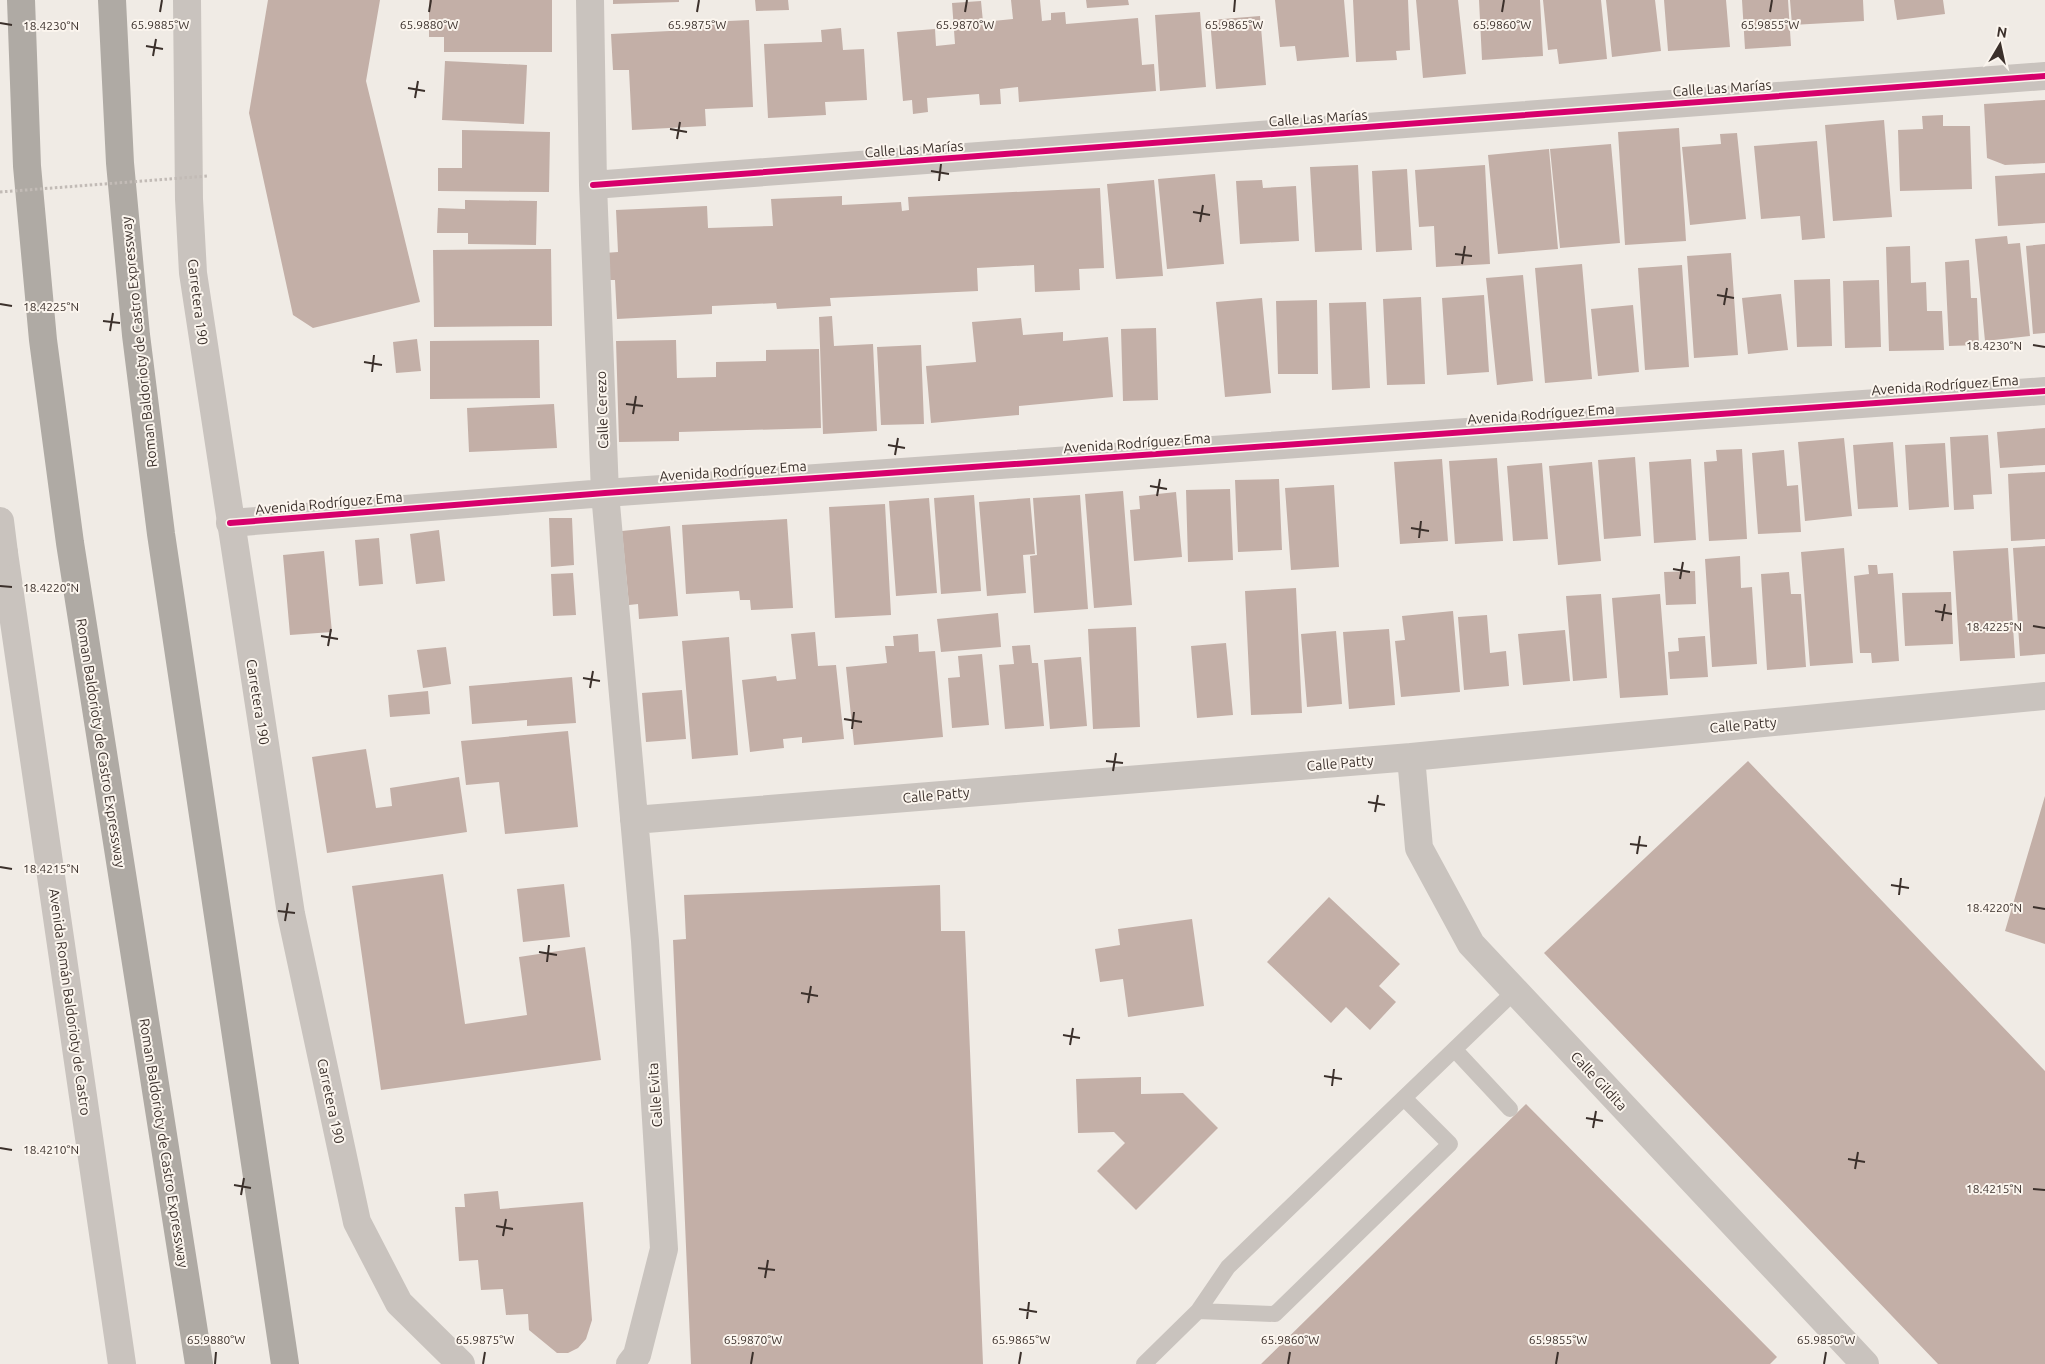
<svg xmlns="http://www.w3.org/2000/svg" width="2045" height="1364" viewBox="0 0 2045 1364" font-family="Ubuntu,sans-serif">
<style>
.building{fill:#c3afa7}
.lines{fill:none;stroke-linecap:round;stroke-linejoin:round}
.service{stroke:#c9c3be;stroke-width:16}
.minor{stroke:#c9c3be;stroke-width:28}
.tertiary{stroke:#c9c3be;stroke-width:28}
.motorway{stroke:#afaaa4;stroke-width:28}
.path-bridge{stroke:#c2bbb6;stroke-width:3;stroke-dasharray:2.5 2.5;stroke-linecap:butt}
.cycleway-casing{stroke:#fbf5ee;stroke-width:9}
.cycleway{stroke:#d6006c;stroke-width:6}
.ticks{fill:none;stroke:#3b302b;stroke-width:2}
.labels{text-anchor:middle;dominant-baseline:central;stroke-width:4;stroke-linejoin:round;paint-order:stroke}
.street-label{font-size:14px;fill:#3b302b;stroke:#fbf5ee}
.ticks-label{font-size:12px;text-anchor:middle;fill:#3b302b;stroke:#fbf5ee;stroke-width:4;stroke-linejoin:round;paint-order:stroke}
</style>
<rect width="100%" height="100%" fill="#f0ebe5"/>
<path class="building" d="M268 0H380L366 81 420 302 313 328 293 315 249 113Z
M429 0H552V52H444V37H429Z
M613 0H679V2L613 4Z
M755 0H788L789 10 756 11Z
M1011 0H1040L1042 21 1051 20V13L1065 12 1066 24 1138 18 1142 65 1154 64 1156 91 1019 102 1018 87 1000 89 1001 104 980 105 979 94 927 98 928 112 913 114 912 100 903 101 897 32 935 29 936 46 955 44 952 3 981 1 983 22 1013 19Z
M1086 0H1128L1129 5 1087 8Z
M1275 0H1344L1349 57 1297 61 1295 46 1280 47Z
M1353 0H1408L1410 50 1396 51 1397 60 1356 62Z
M1416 0H1458L1466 74 1423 78Z
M1479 0H1540L1543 56 1482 60Z
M1543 0H1601L1607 59 1559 64 1557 49 1548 50Z
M1606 0H1655L1661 51 1612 57Z
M1664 0H1726L1730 47 1668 51Z
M1742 0H1788L1791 46 1745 49Z
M1790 0H1863L1864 21 1792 25Z
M1894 0H1943L1945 14 1897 20Z
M1200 12 1206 87 1160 91 1155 15Z
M1260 16 1266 85 1216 89 1210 20Z
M749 20 753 107 705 109 706 126 632 130 629 70H613L611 34 689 30 688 23Z
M841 28 843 50 864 49 867 100 825 102 826 115 768 118 764 44 822 42 821 30Z
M445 61 527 65 524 124 442 120Z
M2045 100V163L2005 165 1987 158 1984 104Z
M1943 115V126H1970L1972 189 1900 191 1898 130 1923 129 1922 116Z
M1884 120 1892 217 1833 221 1825 125Z
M1679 128 1686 241 1625 245 1618 132Z
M462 130 550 132 549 192 438 191V168H462Z
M1737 133 1746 219 1690 225 1682 147 1721 144 1720 134Z
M1817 141 1825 238 1802 240 1800 216 1761 219 1754 146Z
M1611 144 1620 243 1560 248 1550 149Z
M1549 149 1558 249 1498 254 1488 155Z
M1358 165 1362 250 1315 252 1310 167Z
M1485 165 1490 264 1436 267 1434 226 1419 227 1415 170Z
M1407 169 1412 250 1376 252 1372 171Z
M2045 173V223L1998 226 1995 176Z
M1215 174 1224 264 1167 269 1158 179Z
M1154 180 1163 276 1116 279 1107 184Z
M1262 180 1263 188 1296 186 1299 241 1240 244 1236 181Z
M1100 188 1104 268 1079 269 1080 290 1035 292 1034 265 977 268 978 291 830 298 831 306 777 309 776 303 712 306V314L617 319 615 280H605L604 253 618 252 616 210 707 206 708 228 773 226 771 199 842 196V205L901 202 902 211 909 210 908 197Z
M465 200 537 201 536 245 468 244V233H437L438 208 465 209Z
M2007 236 2008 244 2020 243 2030 336 1985 341 1975 239Z
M2045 244V333L2033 334 2026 246Z
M1910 246 1911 283 1926 282 1927 311H1942L1944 350 1889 351 1886 247Z
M551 249 552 326 434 327 433 250Z
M1731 253 1738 355 1694 358 1687 256Z
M1969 260 1971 298H1977L1979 345 1949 346 1945 262Z
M1582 264 1592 379 1545 383 1535 268Z
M1682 265 1689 367 1645 370 1638 268Z
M1523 275 1533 381 1497 385 1486 278Z
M1830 279 1832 346 1797 347 1794 280Z
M1879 280 1881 347 1845 348 1843 281Z
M1781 294 1788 350 1748 354 1742 298Z
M1484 295 1489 372 1447 375 1442 298Z
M1421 297 1425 384 1387 385 1383 299Z
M1262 298 1271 393 1225 397 1216 302Z
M1317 300 1318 374H1278L1276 301Z
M1366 302 1370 388 1332 390 1329 303Z
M1633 305 1639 372 1598 376 1591 309Z
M832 316 834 346 873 344 877 431 823 434 819 317Z
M1021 318 1023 335 1063 332V341L1108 337 1113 397 1019 406V415L931 423 926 366 976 362 972 322Z
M1156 328 1158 400 1123 401 1121 329Z
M417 339 421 371 396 373 393 342Z
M539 340 540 398 430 399V341Z
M676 340 677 378 716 377V362L766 361V350L819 349 821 428 679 432V441L619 442 616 341Z
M921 345 924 424 881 425 877 347Z
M554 404 557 448 469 452 467 408Z
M2045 428V465L2000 468 1997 432Z
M1988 435 1992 494 1973 495 1974 509 1954 510 1950 437Z
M1844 438 1852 516 1805 521 1798 442Z
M1893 442 1898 507 1858 509 1853 445Z
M1945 443 1949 507 1909 510 1905 445Z
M1742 449 1747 539 1709 541 1704 462 1717 461 1716 450Z
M1784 450 1787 486 1798 485 1801 532 1758 534 1752 453Z
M1635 457 1641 536 1604 539 1598 460Z
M1497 458 1503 541 1455 544 1449 461Z
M1442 459 1448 541 1400 544 1394 462Z
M1691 459 1696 540 1654 543 1649 462Z
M1592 462 1601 561 1558 565 1549 466Z
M1542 463 1548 539 1513 541 1507 466Z
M2045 472V539L2011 541 2008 474Z
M1279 479 1282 550 1238 552 1235 480Z
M1334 485 1339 567 1291 570 1285 488Z
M1230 489 1233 560 1188 562 1186 490Z
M1123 491 1132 605 1094 608 1085 494Z
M1176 492 1182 557 1134 561 1130 510 1140 509 1139 496Z
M974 495 981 591 941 594 934 498Z
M1080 495 1088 609 1034 613 1030 556 1037 555 1033 498Z
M929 498 937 593 896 596 889 501Z
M1030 498 1035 554 1023 555 1026 593 987 596 979 502Z
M885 504 891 615 835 618 829 507Z
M549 518H572L574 565 551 567Z
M787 519 793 608 751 610 750 600H740L739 591 686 594 682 525Z
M670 526 678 616 639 619 638 604 629 605 622 531Z
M439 530 445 581 416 584 410 534Z
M379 538 383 584 359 586 355 540Z
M2045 546V654L2020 656 2013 548Z
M1844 548 1853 663 1810 666 1801 552Z
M2008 548 2015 658 1960 661 1953 551Z
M324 551 332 632 290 635 283 555Z
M1740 556 1741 588 1752 587 1757 664 1712 667 1705 559Z
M1868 565H1877L1878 574 1893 573 1899 661 1872 663 1871 653H1860L1854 576 1869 574Z
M1695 571 1696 604 1666 605 1664 572Z
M1789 572 1791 594H1801L1806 667 1767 670 1761 574Z
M573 573 576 615 553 616 551 574Z
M1296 588 1302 713 1251 715 1245 591Z
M1951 592 1953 644 1905 646 1902 593Z
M1601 594 1607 678 1573 681 1566 596Z
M1660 594 1668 695 1620 698 1612 598Z
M1453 611 1460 692 1401 697 1395 641 1405 640 1402 616Z
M998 613 1001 647 941 652 937 619Z
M1487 615 1490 653 1506 651 1509 686 1464 690 1458 617Z
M1136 627 1140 727 1093 729 1088 629Z
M1389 629 1395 705 1349 709 1343 632Z
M1565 630 1570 681 1523 685 1518 634Z
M1336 631 1342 704 1307 707 1301 634Z
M815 632 818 666 836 665 844 739 802 743V737L783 739 784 748 750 752 742 680 776 676 777 681 796 679 791 634Z
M918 634 919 652 935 651 943 737 854 745 846 667 887 663 885 646H894L893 636Z
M1705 636 1708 677 1670 679 1668 652 1679 651 1678 638Z
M729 637 738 755 692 759 682 641Z
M1226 643 1233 715 1197 718 1191 646Z
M1030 645 1032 663H1038L1044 726 1005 729 999 665 1014 664 1012 646Z
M446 647 451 684 423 688 417 650Z
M982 654 989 725 952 728 948 678 960 677 958 656Z
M1081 657 1087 726 1050 729 1044 660Z
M572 677 576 723 527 726V720L472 724 469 686Z
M682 690 686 739 646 742 642 693Z
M428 691 430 714 390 717 388 695Z
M568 731 578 827 505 834 499 782 466 785 461 741Z
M366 749 376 808 392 806 390 788 459 777 467 832 327 853 312 757Z
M1748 761 2045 1071V1364H1938L1544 953Z
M2045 796V944L2005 931Z
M443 874 465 1024 527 1015 519 957 585 947 601 1060 381 1090 352 886Z
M564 884 570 937 523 942 517 889Z
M940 885 941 931H965L983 1364H691L673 940 686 939 684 895Z
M1329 897 1400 964 1379 986 1396 1002 1370 1030 1346 1007 1331 1023 1267 962Z
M1192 919 1204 1006 1128 1017 1123 979 1100 982 1095 949 1120 945 1118 929Z
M1141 1077V1094L1183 1093 1218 1128 1136 1210 1097 1171 1125 1143 1114 1132 1078 1133 1076 1079Z
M1526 1104 1777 1357 1770 1364H1261Z
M498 1191 500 1209 583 1202 592 1320 586 1339 578 1348 568 1353H557L529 1330 528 1314 506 1315 503 1289 481 1290 478 1260 459 1261 455 1207H465L464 1194Z"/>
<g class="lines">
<path class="service" d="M1455 1050 1510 1109
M1198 1311 1275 1314 1450 1144 1404 1098
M1144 1364 1198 1311 1228 1267 1515 991"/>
<path class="minor" d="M590 0 593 185 605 493 645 941 664 1249 637 1355 630 1364
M593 185 2045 76
M230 523 605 493 2045 391
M4 553 122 1364
M1411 757 1419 848 1471 944 1865 1364
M634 820 1411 757 2045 696"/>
<path class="tertiary" d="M187 0 189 199 193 273 291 914 357 1222 399 1303 461 1364
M0 521 4 553H0"/>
<path class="motorway" d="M21 0 27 166 43 340 70 543 199 1364
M112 0 120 163 136 335 161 534 285 1364"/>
<path class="path-bridge" d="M0 192 208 176"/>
<g class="cycleway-casing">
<path id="cycleway" d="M593 185 2045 76
M230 523 605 493 2045 391"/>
</g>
<use href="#cycleway" class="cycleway"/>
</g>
<path class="ticks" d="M160 12 162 0M429 12 431 0M697 12 699 0M965 12 967 0M1234 12 1235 0M1502 12 1504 0M1770 12 1772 0M0 23 12 25M146 46 163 49M153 56 156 39M408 88 425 91M415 98 418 81M670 129 687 132M677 139 680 122M931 171 949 174M939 181 941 164M1193 212 1210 215M1200 222 1203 205M1455 254 1472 256M1462 264 1465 246M1717 295 1734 298M0 304 12 306M1724 305 1727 288M103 321 120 323M110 331 113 313M2033 345 2045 347M364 362 382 365M372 372 374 355M626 404 643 406M633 414 636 396M888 445 905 448M895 455 898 438M1150 486 1167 489M1157 496 1160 479M1411 528 1429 531M1419 538 1421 521M1673 569 1690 572M1680 579 1683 562M0 586 12 587M1935 611 1952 614M1942 621 1945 604M2033 626 2045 628M321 636 338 639M328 646 331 629M583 678 600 681M590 688 593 671M844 719 862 722M852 729 854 712M1106 761 1123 763M1113 771 1116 753M1368 802 1385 805M1375 812 1378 795M1630 844 1647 846M1637 854 1640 836M0 867 12 869M1891 885 1909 888M1899 895 1901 878M2033 907 2045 909M278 911 295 913M285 921 288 903M539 952 557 955M547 962 549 945M801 993 818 996M808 1003 811 986M1063 1035 1080 1038M1070 1045 1073 1028M1324 1076 1342 1079M1332 1086 1334 1069M1586 1118 1603 1121M1593 1128 1596 1111M0 1148 12 1150M1848 1159 1865 1162M1855 1169 1858 1152M234 1185 251 1188M2033 1189 2045 1190M241 1195 244 1178M496 1226 513 1229M503 1236 506 1219M758 1268 775 1270M765 1278 768 1260M1019 1309 1037 1312M1027 1319 1029 1302M215 1364 216 1352M483 1364 485 1352M751 1364 753 1352M1019 1364 1021 1352M1288 1364 1290 1352M1556 1364 1558 1352M1824 1364 1826 1352"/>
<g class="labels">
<g class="street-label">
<text transform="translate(1722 88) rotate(-4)">Calle Las Marías</text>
<text transform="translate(1318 118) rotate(-4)">Calle Las Marías</text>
<text transform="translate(914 149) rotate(-4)">Calle Las Marías</text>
<text transform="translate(198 302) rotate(83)">Carretera 190</text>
<text transform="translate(139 342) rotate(-96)">Roman Baldorioty de Castro Expressway</text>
<text transform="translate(1945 385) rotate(-4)">Avenida Rodríguez Ema</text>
<text transform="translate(602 410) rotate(-92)">Calle Cerezo</text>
<text transform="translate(1541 414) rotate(-4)">Avenida Rodríguez Ema</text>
<text transform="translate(1137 443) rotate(-4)">Avenida Rodríguez Ema</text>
<text transform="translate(733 471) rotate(-4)">Avenida Rodríguez Ema</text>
<text transform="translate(329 503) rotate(-5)">Avenida Rodríguez Ema</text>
<text transform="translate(258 702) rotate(81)">Carretera 190</text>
<text transform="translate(1743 725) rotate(-5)">Calle Patty</text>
<text transform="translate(101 743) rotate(81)">Roman Baldorioty de Castro Expressway</text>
<text transform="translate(1340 763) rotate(-5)">Calle Patty</text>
<text transform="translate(936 795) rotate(-5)">Calle Patty</text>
<text transform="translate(70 1002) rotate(82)">Avenida Román Baldorioty de Castro</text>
<text transform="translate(1599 1081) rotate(47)">Calle Gildita</text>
<text transform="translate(655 1095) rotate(-94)">Calle Evita</text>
<text transform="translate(331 1101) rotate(78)">Carretera 190</text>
<text transform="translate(164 1143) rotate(81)">Roman Baldorioty de Castro Expressway</text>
</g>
</g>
<g class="ticks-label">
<text x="160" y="29">65.9885°W</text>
<text x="429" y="29">65.9880°W</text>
<text x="697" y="29">65.9875°W</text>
<text x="965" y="29">65.9870°W</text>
<text x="1234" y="29">65.9865°W</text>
<text x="1502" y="29">65.9860°W</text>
<text x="1770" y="29">65.9855°W</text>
<text x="51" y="30">18.4230°N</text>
<text x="51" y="311">18.4225°N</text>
<text x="1994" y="350">18.4230°N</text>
<text x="51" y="592">18.4220°N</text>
<text x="1994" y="631">18.4225°N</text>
<text x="51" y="873">18.4215°N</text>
<text x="1994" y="912">18.4220°N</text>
<text x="51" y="1154">18.4210°N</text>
<text x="1994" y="1193">18.4215°N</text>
<text x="216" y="1344">65.9880°W</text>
<text x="485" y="1344">65.9875°W</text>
<text x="753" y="1344">65.9870°W</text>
<text x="1021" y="1344">65.9865°W</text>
<text x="1290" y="1344">65.9860°W</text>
<text x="1558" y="1344">65.9855°W</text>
<text x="1826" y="1344">65.9850°W</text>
</g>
<g transform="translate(2000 45) rotate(9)" stroke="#fbf5ee" stroke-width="4" paint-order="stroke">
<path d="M0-4L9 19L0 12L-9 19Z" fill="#3b302b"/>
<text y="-8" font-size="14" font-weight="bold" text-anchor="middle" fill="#3b302b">N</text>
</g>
</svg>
